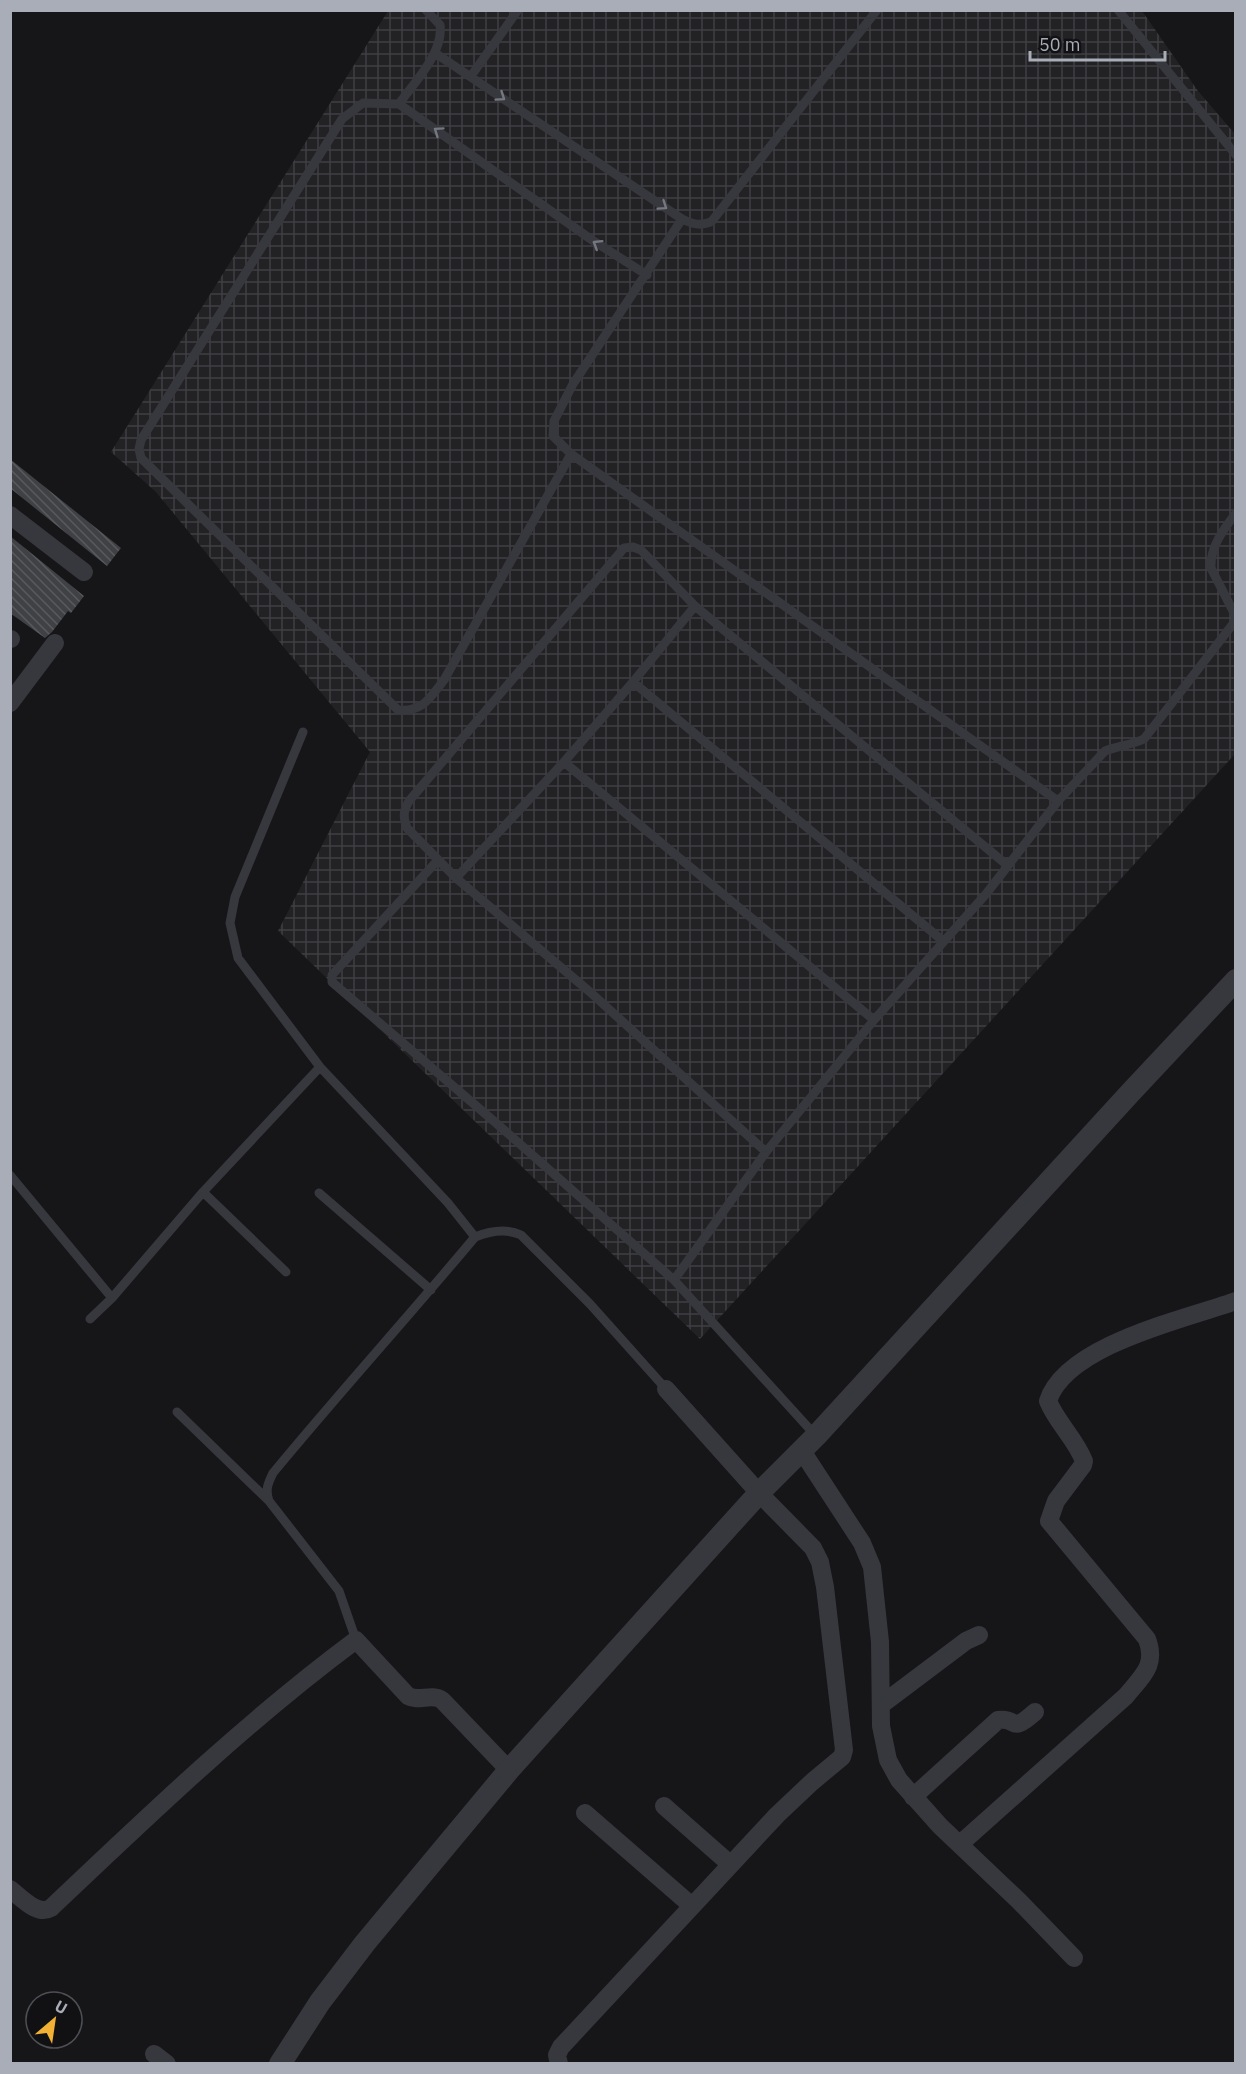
<svg xmlns="http://www.w3.org/2000/svg" width="1246" height="2074" viewBox="0 0 1246 2074" font-family="'IBM Plex Sans',sans-serif">
<style>
.industrial{fill:url(#industrial-grid)}
.building{fill:url(#building-back-hatch)}
.lines{fill:none;stroke-linecap:round;stroke-linejoin:round}
.service{stroke:#37383d;stroke-width:9}
.minor{stroke:#37383d;stroke-width:18}
.tertiary{stroke:#37383d;stroke-width:22}
.oneway{stroke:#757881}
</style>
<defs>
<pattern id="industrial-grid" width="8" height="8" patternUnits="userSpaceOnUse" patternTransform="scale(1.5)"><rect width="8" height="8" fill="#222225"/><path d="M0 4h8M4 0v8" fill="none" stroke="#3f3f43"/></pattern>
<pattern id="building-back-hatch" width="6" height="6" patternUnits="userSpaceOnUse" patternTransform="scale(1.5)"><rect width="6" height="6" fill="#404145"/><path d="M-1 5l2 2M0 0l6 6M5-1l2 2" fill="none" stroke="#595a5e"/></pattern>
</defs>
<rect width="100%" height="100%" fill="#161618"/>
<path class="industrial" d="M388 11H1142L1198 91 1235 134V754L700 1339 278 931 370 752 156 492 111 452Z"/>
<path class="building" d="M10 459 121 548 107 566 10 488Z
M10 536 84 596 71 613 68 611 52 632 45 638 10 613Z"/>
<g class="lines">
<path class="service" d="M1118 10 1236 155
M435 53 682 219C692 224 702 227 712 221L877 10
M471 76 518 10
M399 104C414 83 444 52 440 25L426 10
M647 275 592 240 399 104 363 103 342 119 141 440 139 449 141 458 398 710C423 712 430 698 444 680L571 454 553 436 554 421 573 384 682 219
M571 454 1058 801
M1236 513C1223 530 1210 547 1211 568L1236 617
M695 606 641 550 633 547 624 548 409 801C403 811 403 817 407 828L456 878 590 992 766 1152
M633 682 695 606 1007 865
M303 732 235 897 230 923 238 958 320 1067 448 1203 475 1237
M564 762 633 682 943 941
M438 860 332 975V982L496 1123 674 1280 816 1436
M456 878 564 762 874 1020
M10 1175 112 1298
M203 1192 286 1272
M319 1193 431 1290
M674 1280 766 1152 874 1020 986 894 1058 801 1105 751C1118 746 1131 745 1144 739L1236 620
M90 1319 112 1298 203 1192 320 1067
M177 1412 268 1500
M356 1640 339 1591 269 1501C265 1490 268 1483 273 1473 339 1393 409 1316 475 1237 490 1231 506 1228 521 1235L590 1304 666 1389"/>
<path class="minor" d="M10 515 84 572
M10 639H11
M10 703 55 643
M802 1451 862 1543 872 1567 880 1642 881 1726 888 1760 899 1780 940 1826 1019 1901 1074 1958
M881 1705 966 1641 979 1635
M913 1797 998 1720C1019 1717 1009 1735 1035 1712
M664 1806 730 1864
M585 1813 692 1906
M960 1844 1126 1696C1142 1676 1157 1666 1147 1639L1049 1521 1056 1501 1083 1465 1084 1461C1075 1438 1057 1423 1048 1401 1066 1345 1185 1319 1236 1301
M10 1889C22 1898 37 1916 51 1908 149 1815 247 1721 356 1640L408 1696C419 1702 431 1693 442 1700L509 1770
M154 2054 167 2064
M559 2064 557 2055 561 2047 777 1815 812 1782 842 1757 844 1750 825 1587 820 1562 813 1548 759 1493 666 1389"/>
<path class="tertiary" d="M280 2064 320 2002 365 1943 509 1770 759 1493 816 1436 1131 1092 1236 980"/>
</g>
<defs><path id="oneway-chevron" d="M-2-3.5L2.5 0L-2 3.5" fill="none" stroke-width="1.6" stroke-linecap="round" stroke-linejoin="round" transform="scale(1.5)"/></defs>
<g class="oneway">
<use href="#oneway-chevron" transform="translate(501 97) rotate(34)"/>
<use href="#oneway-chevron" transform="translate(438 131) rotate(-145)"/>
<use href="#oneway-chevron" transform="translate(663 206) rotate(34)"/>
<use href="#oneway-chevron" transform="translate(597 244) rotate(-148)"/>
</g>
<rect width="1246" height="2074" fill="none" stroke="#a8adb8" stroke-width="24"/>
<g transform="translate(54 2020) rotate(29)"><circle r="28" fill="#111113" stroke="#4d4f55" stroke-width="1.5"/>
<path d="M0-4.5L10 22L0 15L-10 22Z" fill="#f2b134"/>
<text y="-9" font-size="16" font-weight="bold" text-anchor="middle" fill="#a8adb8">U</text>
</g>
<path d="M1030 51v9h135v-9" fill="none" stroke="#a8adb8" stroke-width="3"/>
<text x="1039" y="51" font-size="18" fill="#a8adb8" stroke="#111113" stroke-width="4.5" paint-order="stroke">50 m</text>
</svg>
